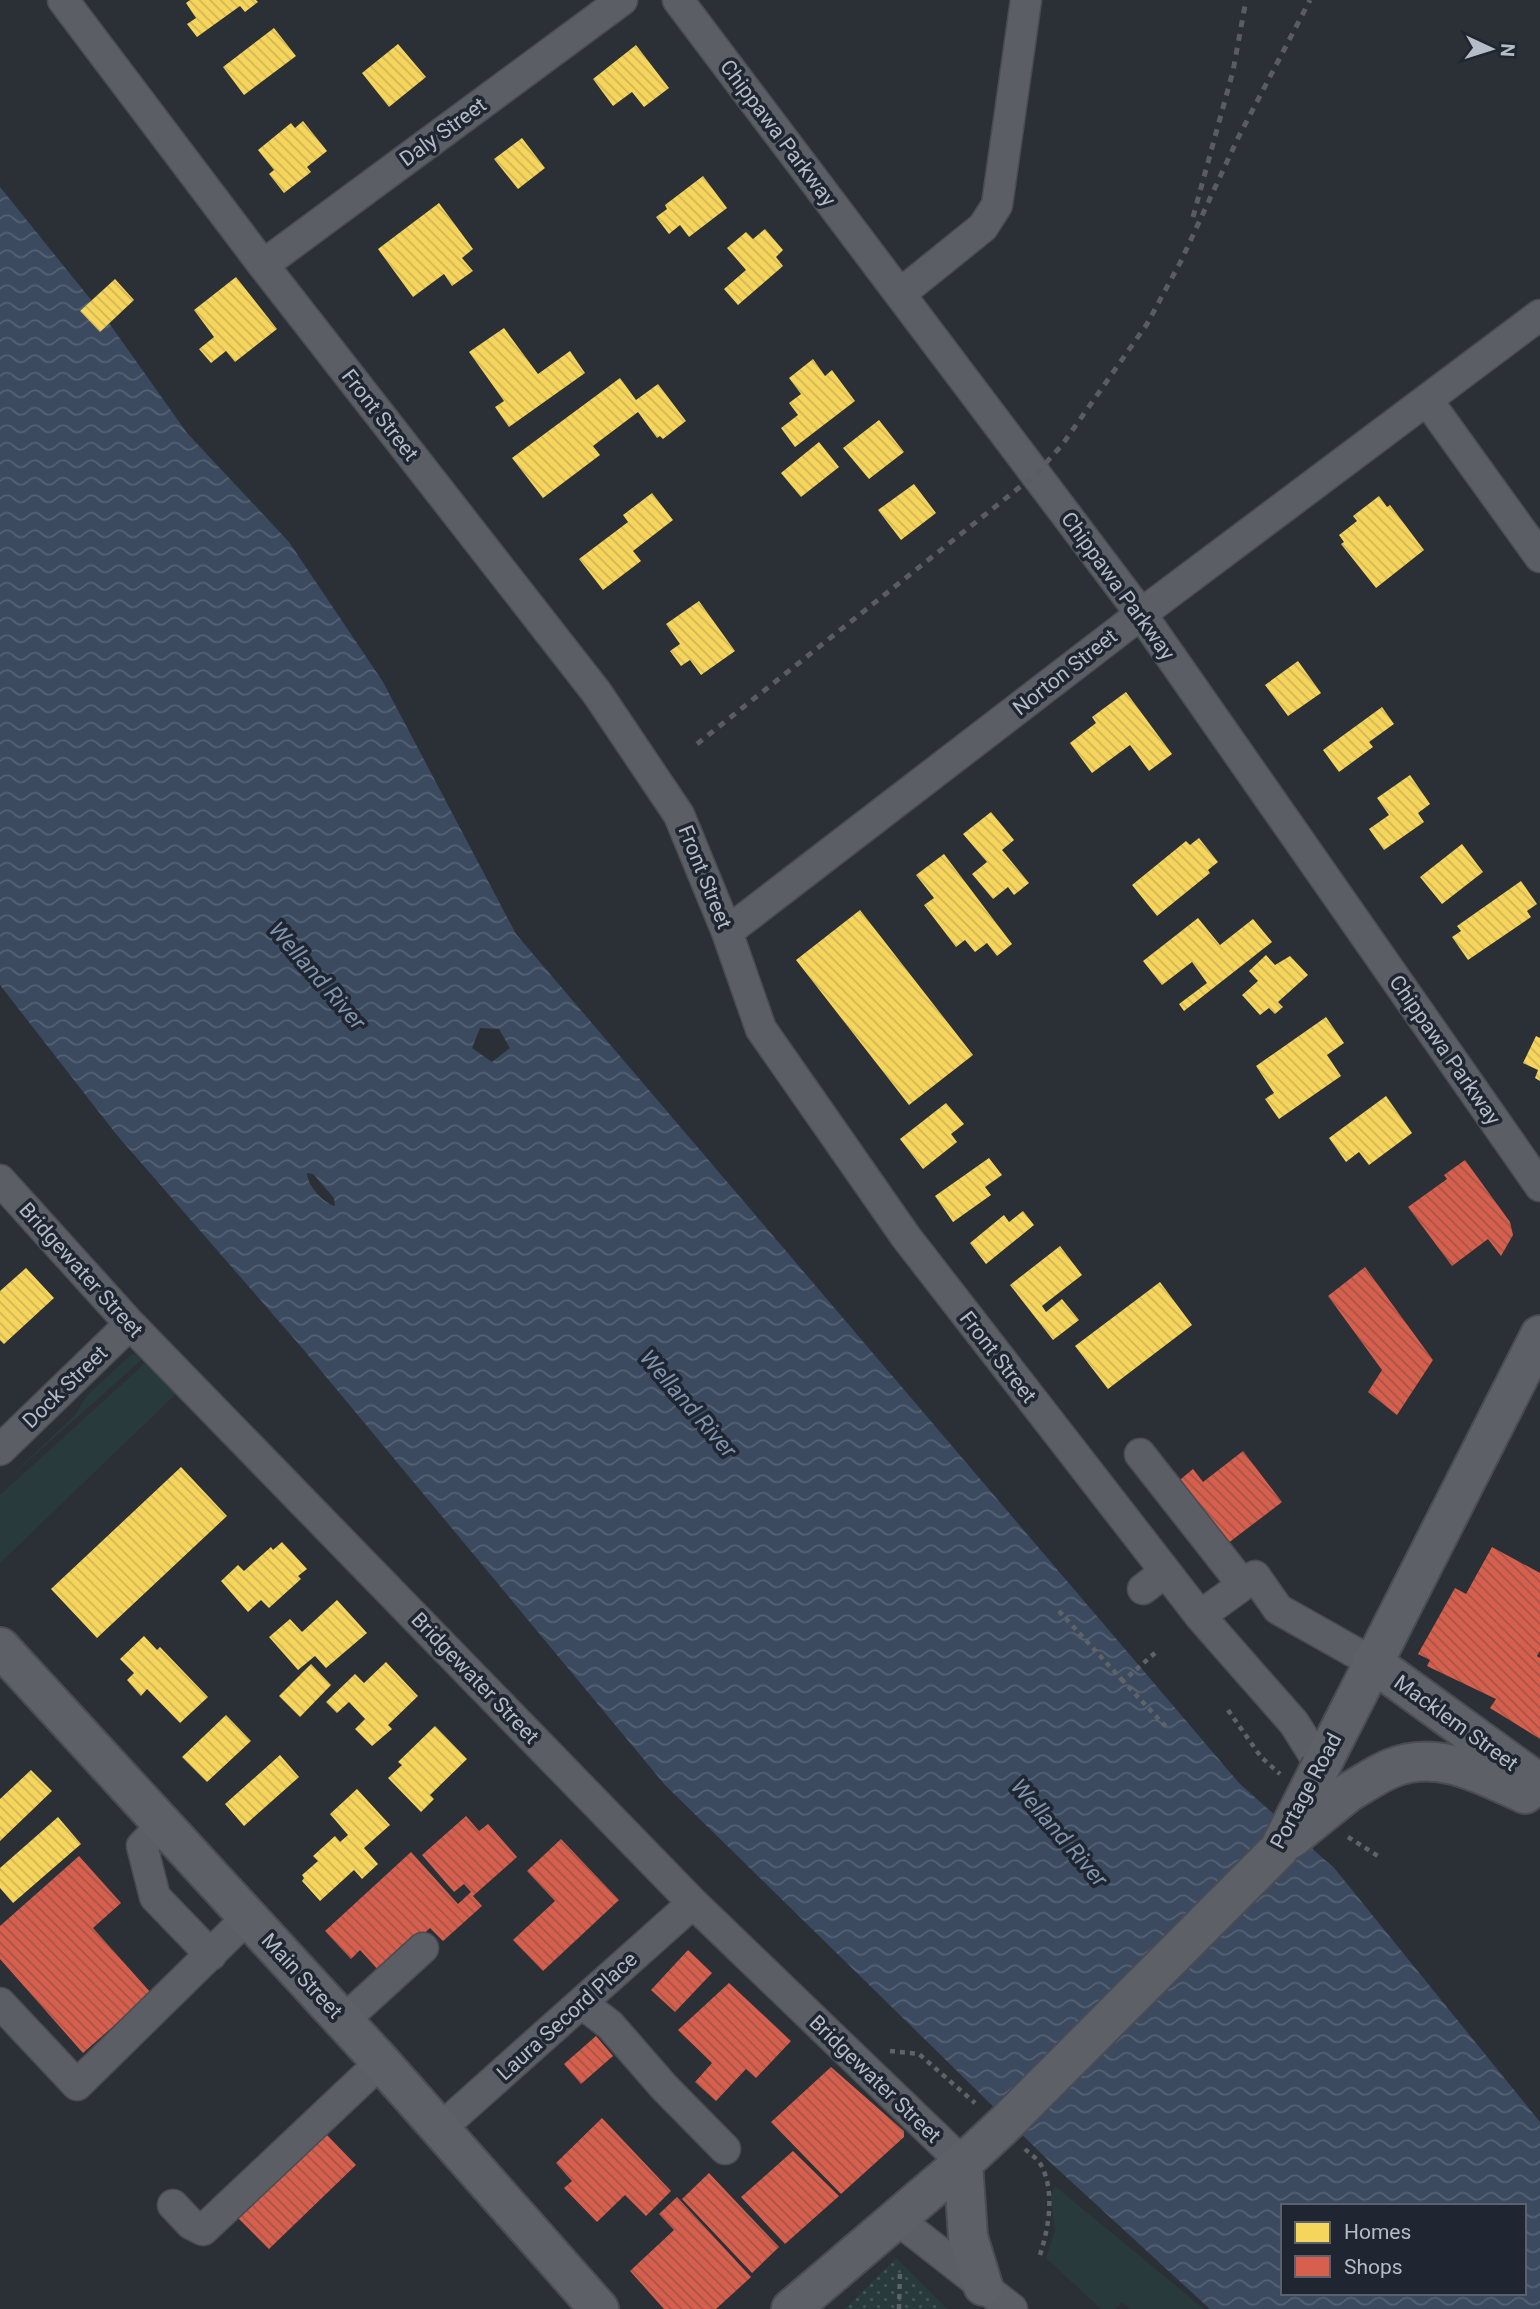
<svg xmlns="http://www.w3.org/2000/svg" width="1540" height="2309" viewBox="0 0 1540 2309" font-family="Roboto,sans-serif">
<style>
.grass{fill:#293a3c}
.park{fill:url(#park-dots)}
.water{fill:url(#water-waves);fill-rule:evenodd}
.homes{fill:url(#homes-back-hatch)}
.shops{fill:url(#shops-back-hatch)}
.lines{fill:none;stroke-linecap:round;stroke-linejoin:round}
.minor-casing{stroke:#494c51;stroke-width:33}
.major-casing{stroke:#494c53;stroke-width:42}
.path{stroke:#5e6368;stroke-width:4.5;stroke-dasharray:5 5;stroke-linecap:butt}
.minor{stroke:#5b5e65;stroke-width:30}
.major{stroke:#5d6167;stroke-width:38}
.rail{stroke:#595d62;stroke-width:5;stroke-dasharray:7 7;stroke-linecap:butt}
.major-bridge-casing{stroke:#494c53;stroke-width:42;stroke-linecap:butt}
.major-bridge{stroke:#5d6167;stroke-width:38}
.labels{text-anchor:middle;dominant-baseline:central;stroke-width:7;stroke-linejoin:round;paint-order:stroke}
.street-label{font-size:21px;fill:#b5bcc7;stroke:#1f2631}
.water-label{font-size:23px;font-style:italic;fill:#7f93ac;stroke:#1f2631}
</style>
<defs>
<pattern id="park-dots" width="8" height="8" patternUnits="userSpaceOnUse" patternTransform="scale(1.75)"><rect width="8" height="8" fill="#293a3c"/><path d="M2 2h.1M6 6h.1" fill="none" stroke="#465557" stroke-width="1.8" stroke-linecap="round"/></pattern>
<pattern id="water-waves" width="16" height="10" patternUnits="userSpaceOnUse" patternTransform="scale(1.75)"><rect width="16" height="10" fill="#3b4a5f"/><path d="M0 5q4-4 8 0t8 0" fill="none" stroke="#556274"/></pattern>
<pattern id="homes-back-hatch" width="6" height="6" patternUnits="userSpaceOnUse" patternTransform="scale(1.75)"><rect width="6" height="6" fill="#f6d55c"/><path d="M-1 5l2 2M0 0l6 6M5-1l2 2" fill="none" stroke="#d0b656"/></pattern>
<pattern id="shops-back-hatch" width="6" height="6" patternUnits="userSpaceOnUse" patternTransform="scale(1.75)"><rect width="6" height="6" fill="#d6604d"/><path d="M-1 5l2 2M0 0l6 6M5-1l2 2" fill="none" stroke="#a65448"/></pattern>
</defs>
<rect width="100%" height="100%" fill="#2b3036"/>
<path class="grass" d="M147 1352 148 1354 0 1486 76 1414 87 1395 132 1354Z
M153 1356 181 1389 0 1563V1495Z
M1055 2186 1204 2309H1131L1122 2302 1115 2309H1101L1046 2258 1055 2231 1051 2196Z"/>
<path class="park" d="M896 2258 947 2309H845Z"/>
<path class="water" d="M0 187 104 316 187 433 289 542 383 682 516 934 1239 1783 1335 1869 1540 2122V2309H1210L1051 2163 665 1785 303 1349 116 1134 0 985ZM480 1028 499 1029 510 1048 492 1062 472 1048ZM307 1173 313 1174 334 1198 335 1206C323 1203 307 1185 307 1173ZM1283 2206H1524V2293H1283Z"/>
<path class="homes" d="M190 0H256L258 2 245 12 240 6 197 37 187 24 196 18 186 3Z
M274 28 296 56 244 95 223 67Z
M398 44 426 77 389 107 362 73Z
M636 45 669 88 644 107 632 92 613 106 593 79Z
M303 121 327 151 307 167 311 172 284 193 269 174 274 170 258 150 291 123 295 128Z
M522 138 545 168 518 189 494 159Z
M703 176 727 208 689 237 680 225 669 234 656 217 667 209 665 205Z
M439 203 473 249 462 258 473 271 452 286 444 274 413 297 378 249Z
M765 229 783 250 776 257 783 266 738 305 724 289 746 270 727 248 746 232 753 239Z
M236 277 277 329 235 362 226 351 211 363 199 349 214 337 194 310Z
M115 279 134 300 100 332 80 311Z
M504 328 538 374 570 351 585 373 509 427 495 407 504 401 469 352Z
M813 359 825 376 832 370 855 401 795 447 781 428 798 415 789 403 801 394 789 378Z
M620 378 636 400 658 384 686 421 663 439 660 436 657 438 638 412 593 446 600 455 543 498 512 458Z
M879 420 904 452 869 479 843 448Z
M819 442 839 467 801 497 781 473Z
M914 484 936 513 901 540 878 510Z
M652 493 673 520 633 551 641 561 603 590 579 559 628 522 623 515Z
M1379 496 1387 507 1390 505 1424 550 1376 588 1341 544 1344 542 1339 535 1357 521 1353 516Z
M699 601 735 651 701 675 690 660 681 666 670 651 680 644 666 624Z
M1298 661 1321 693 1288 716 1265 685Z
M1126 692 1172 754 1149 771 1130 745 1092 773 1070 743 1096 723 1092 717Z
M1382 707 1394 724 1369 742 1373 747 1339 772 1323 750Z
M1410 775 1430 804 1418 813 1424 822 1384 850 1369 829 1389 815 1377 798Z
M991 812 1014 840 1002 850 1029 883 1014 895 1008 887 993 899 972 874 987 862 963 834Z
M1199 838 1218 862 1208 870 1210 873 1157 916 1132 885 1186 841 1190 845Z
M1462 844 1483 872 1442 904 1420 877Z
M944 854 1012 944 997 956 987 943 975 952 965 940 956 947 924 905 934 898 916 875Z
M1521 881 1537 904 1527 911 1531 917 1468 960 1452 937 1461 931 1457 926Z
M860 910 973 1055 909 1105 796 960Z
M1198 918 1220 945 1253 919 1272 942 1184 1011 1179 1004 1207 983 1192 962 1162 985 1143 961Z
M1266 955 1275 965 1290 956 1308 975 1278 1002 1283 1007 1275 1014 1269 1008 1260 1015 1242 995 1258 981 1249 971Z
M1326 1017 1344 1043 1327 1055 1341 1076 1279 1119 1265 1099 1274 1093 1256 1066Z
M1536 1036 1540 1038V1081L1535 1078 1538 1070 1523 1063Z
M1386 1096 1412 1133 1369 1165 1359 1152 1346 1162 1329 1138Z
M946 1103 964 1124 951 1134 957 1142 923 1169 900 1139Z
M989 1158 1002 1175 985 1187 991 1195 953 1222 935 1196Z
M1023 1211 1034 1225 986 1264 970 1243 1004 1215 1009 1222Z
M1060 1246 1082 1275 1042 1306 1046 1312 1062 1299 1079 1320 1053 1340 1010 1285Z
M26 1268 54 1298 4 1344 0 1340V1291Z
M1160 1282 1192 1325 1108 1389 1075 1346Z
M181 1467 227 1516 97 1638 51 1589Z
M282 1542 307 1569 298 1576 301 1579 269 1608 261 1600 248 1612 221 1581 238 1565 244 1571 271 1547 273 1550Z
M337 1600 367 1633 326 1668 315 1656 298 1670 269 1637 290 1619 302 1632Z
M144 1636 157 1650 160 1647 208 1697 180 1723 147 1689 141 1696 127 1680 134 1673 120 1659Z
M386 1662 418 1696 388 1725 392 1729 372 1746 355 1729 365 1719 349 1702 337 1713 326 1702 355 1674 364 1683Z
M311 1664 331 1685 300 1717 279 1696Z
M226 1715 251 1741 207 1782 182 1757Z
M435 1726 467 1759 430 1795 434 1799 421 1812 388 1778 402 1765 398 1762Z
M280 1755 299 1777 244 1826 225 1804Z
M31 1770 52 1791 0 1841V1799Z
M357 1789 390 1825 364 1848 378 1864 362 1879 354 1870 320 1901 302 1881 304 1878 302 1875 318 1861 313 1856 335 1836 340 1842 348 1835 330 1814Z
M58 1817 81 1844 13 1903 0 1888V1868Z"/>
<path class="shops" d="M1465 1160 1510 1222 1513 1235 1501 1256 1488 1239 1452 1266 1408 1207 1447 1179 1444 1175Z
M1365 1267 1433 1360 1397 1415 1368 1392 1382 1370 1328 1296Z
M1243 1451 1282 1502 1223 1547 1175 1484 1193 1469 1203 1482Z
M1492 1547 1540 1573V1651L1537 1656 1540 1658V1739L1490 1708 1496 1699 1427 1666 1430 1660 1418 1654 1455 1588 1466 1594Z
M466 1816 479 1831 488 1824 517 1857 473 1896 482 1906 443 1941 430 1928 381 1973 360 1950 351 1959 325 1931 411 1852 458 1904 471 1892 464 1884 454 1892 422 1855Z
M561 1839 619 1900 543 1971 513 1940 555 1901 527 1871Z
M79 1856 121 1903 93 1928 151 1993 83 2053 0 1959V1926Z
M688 1950 712 1973 675 2012 651 1990Z
M729 1983 791 2041 756 2078 746 2069 716 2101 695 2082 712 2063 678 2030Z
M596 2036 613 2056 581 2084 564 2064Z
M831 2067 904 2131V2137L841 2194 771 2122Z
M602 2118 671 2191 646 2216 625 2195 597 2222 564 2188 572 2181 556 2163Z
M325 2133 356 2165 269 2249 238 2218Z
M793 2151 839 2196 785 2244 741 2197Z
M709 2173 779 2247 752 2273 682 2199Z
M677 2197 751 2277 716 2309H664L630 2271 674 2230 659 2214Z"/>
<g class="lines">
<g class="minor-casing">
<path id="minor" d="M63 0 263 265 597 693 679 815 727 932 761 1029 906 1237 1200 1616 1294 1723 1321 1766
M678 0 1141 614 1540 1186
M263 265 622 0
M900 294 983 227 997 205 1026 0
M1427 400 1540 557
M727 932 1141 614 1540 315
M0 1180 130 1324 693 1903 963 2163
M0 1450 130 1324
M1140 1454 1243 1585
M1143 1589 1165 1572
M1200 1616 1255 1576 1278 1609 1372 1662
M163 1824 142 1846 155 1897 211 1955
M0 2003 77 2085 248 1917
M583 2004 610 2025 664 2087 725 2149
M343 2021 423 1948
M441 2128 693 1903
M173 2205 191 2224 203 2230 381 2062
M897 2219 1012 2309"/>
</g>
<g class="major-casing">
<path id="major" d="M0 1647 381 2062 599 2309
M1372 1662 1540 1784
M1321 1766 1540 1335
M1349 1792C1363 1784 1377 1774 1392 1768 1438 1749 1483 1775 1525 1794
M1008 2121 1279 1849
M963 2163 968 2237 983 2286
M791 2309 975 2152"/>
</g>
<path class="path" d="M1059 1611 1123 1681
M1155 1653 1123 1681 1169 1730
M1228 1710 1261 1757 1280 1774
M1348 1837 1378 1856
M890 2051 919 2054 975 2103
M1025 2149C1030 2154 1038 2159 1041 2165 1056 2193 1048 2231 1039 2258
M899 2309 900 2271"/>
<use href="#minor" class="minor"/>
<use href="#major" class="major"/>
<path class="rail" d="M1193 217 1233 71 1246 0
M697 744 1035 475 1062 445 1147 324 1181 261 1238 138 1310 0"/>
<g class="major-bridge-casing">
<path id="major-bridge" d="M1291 1839 1349 1792
M1279 1849 1321 1766
M975 2152 1008 2121"/>
</g>
<use href="#major-bridge" class="major-bridge"/>
</g>
<g class="labels">
<g class="street-label">
<text transform="translate(443 132) rotate(-36)">Daly Street</text>
<text transform="translate(778 133) rotate(53)">Chippawa Parkway</text>
<text transform="translate(380 415) rotate(52)">Front Street</text>
<text transform="translate(1118 586) rotate(54)">Chippawa Parkway</text>
<text transform="translate(1065 672) rotate(-38)">Norton Street</text>
<text transform="translate(705 877) rotate(68)">Front Street</text>
<text transform="translate(1445 1050) rotate(55)">Chippawa Parkway</text>
<text transform="translate(81 1270) rotate(48)">Bridgewater Street</text>
<text transform="translate(998 1357) rotate(52)">Front Street</text>
<text transform="translate(65 1387) rotate(-44)">Dock Street</text>
<text transform="translate(475 1678) rotate(46)">Bridgewater Street</text>
<text transform="translate(1456 1723) rotate(36)">Macklem Street</text>
<text transform="translate(1306 1791) rotate(-62)">Portage Road</text>
<text transform="translate(302 1976) rotate(47)">Main Street</text>
<text transform="translate(567 2016) rotate(-42)">Laura Secord Place</text>
<text transform="translate(875 2079) rotate(44)">Bridgewater Street</text>
</g>
<g class="water-label">
<text transform="translate(317 976) rotate(49)">Welland River</text>
<text transform="translate(688 1404) rotate(49)">Welland River</text>
<text transform="translate(1059 1833) rotate(49)">Welland River</text>
</g>
</g>
<rect x="1281" y="2204" width="245" height="91" fill="#1f2631" stroke="#5b626d" stroke-width="2"/>
<rect x="1295" y="2222" width="35" height="21" fill="#f6d55c" stroke="#5b626d" stroke-width="2"/>
<text x="1344" y="2239" font-size="21" fill="#b5bcc7">Homes</text>
<rect x="1295" y="2256" width="35" height="21" fill="#d6604d" stroke="#5b626d" stroke-width="2"/>
<text x="1344" y="2274" font-size="21" fill="#b5bcc7">Shops</text>
<g transform="translate(1491 49) rotate(94)" stroke="#1f2631" stroke-width="5" paint-order="stroke">
<path d="M0-5L12 26L0 18L-12 26Z" fill="#b5bcc7"/>
<text y="-10" font-size="19" font-weight="bold" text-anchor="middle" fill="#b5bcc7">N</text>
</g>
</svg>
